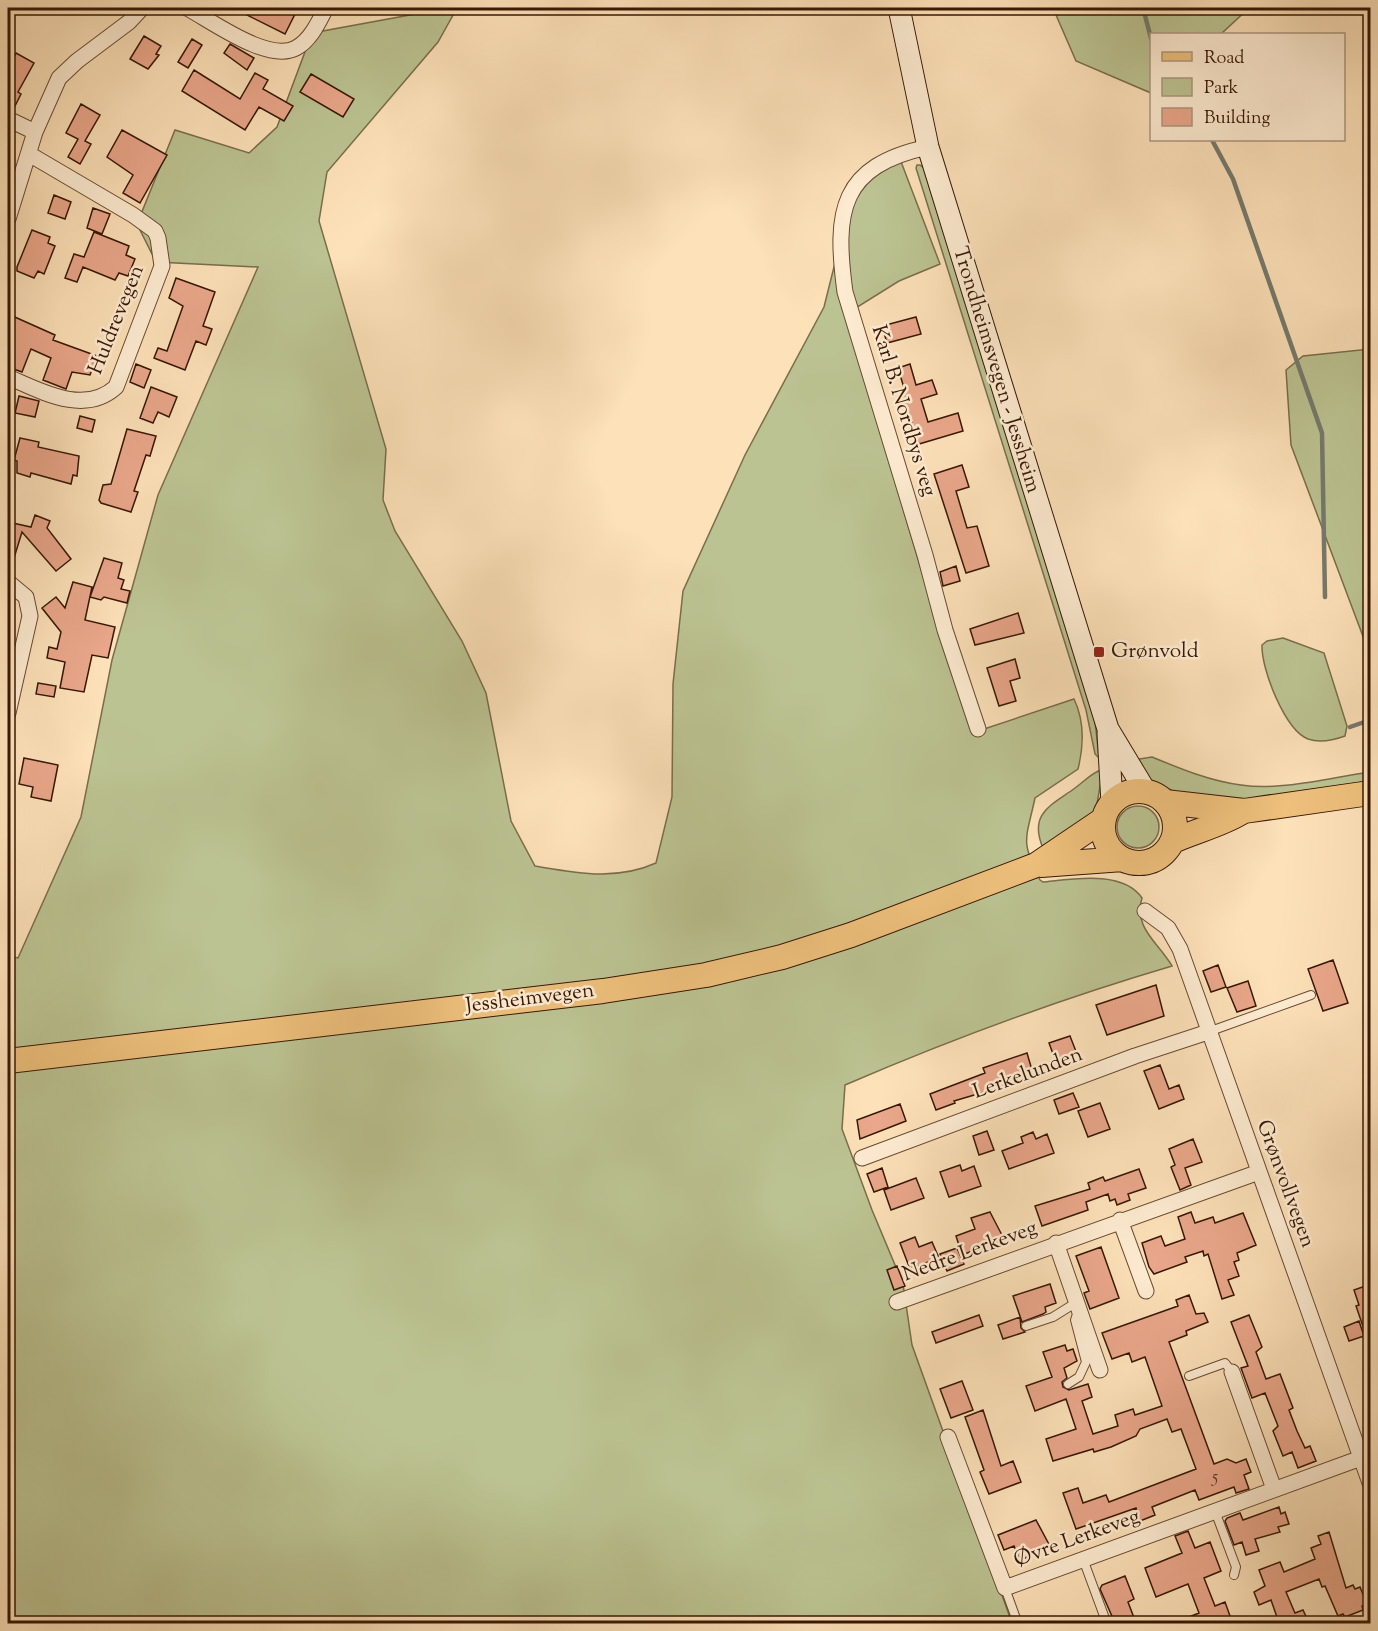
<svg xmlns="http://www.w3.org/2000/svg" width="1378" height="1631" viewBox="0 0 1378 1631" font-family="'Sorts Mill Goudy',serif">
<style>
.green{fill:#bcc392;stroke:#7a6d4c;stroke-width:1.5}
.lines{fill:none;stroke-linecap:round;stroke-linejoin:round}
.stream{stroke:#767a6e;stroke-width:4.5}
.building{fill:#eaa78b;stroke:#371705;stroke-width:1.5}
.lane-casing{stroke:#684a32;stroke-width:10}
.street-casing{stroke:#684a32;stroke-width:17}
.secondary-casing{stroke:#371705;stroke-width:23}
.primary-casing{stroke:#371705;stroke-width:26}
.lane{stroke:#feecd2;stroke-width:8}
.street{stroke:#feecd2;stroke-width:15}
.secondary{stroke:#feecd2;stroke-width:21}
.primary{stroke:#eec07c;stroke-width:24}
.poi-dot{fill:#8f2418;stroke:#feecd2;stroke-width:2}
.labels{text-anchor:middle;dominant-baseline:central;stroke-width:5;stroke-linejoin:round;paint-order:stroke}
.number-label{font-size:18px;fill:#643b26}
.street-label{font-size:21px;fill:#371705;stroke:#feecd2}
.poi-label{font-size:21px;fill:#371705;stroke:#feecd2;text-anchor:start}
</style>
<rect width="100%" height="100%" fill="#fde1b9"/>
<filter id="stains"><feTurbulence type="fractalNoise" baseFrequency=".00333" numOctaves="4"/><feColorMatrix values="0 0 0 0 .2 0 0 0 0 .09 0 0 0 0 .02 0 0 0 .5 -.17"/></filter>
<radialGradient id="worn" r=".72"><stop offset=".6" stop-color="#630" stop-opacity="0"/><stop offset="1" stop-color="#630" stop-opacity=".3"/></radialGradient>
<path class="green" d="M448 8H457L438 42 327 172 319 221 386 449 383 500 395 531 462 641 486 693 511 821 535 866C577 873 616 881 656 863L672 797 673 684 683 591 745 455 824 307 843 231 865 175 900 159 940 264 899 281 846 314C888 454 926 594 972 733L1074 699C1085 722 1084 745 1078 769L1035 798C1026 840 1020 840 1040 880L1043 882C1073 879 1123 870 1142 898 1133 928 1158 942 1172 966 1060 999 952 1039 845 1085L842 1129 872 1210 903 1284 912 1345 1012 1623H8V956L18 958 81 817 112 660 158 495 258 267 156 262 137 224 175 130 249 153 277 127 312 33Z
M1053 8H1249L1221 34H1152L1151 93 1076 61Z
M920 165 924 168 1095 721 1099 758 1095 754 1086 710 916 168 917 165Z
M1370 349V655L1291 445 1286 370 1303 356Z
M1283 638 1324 653 1347 726 1345 736C1334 740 1319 743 1308 739 1285 730 1261 669 1262 645L1267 641Z
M1152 757C1181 769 1210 781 1241 785 1282 791 1329 778 1370 772V781L1244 800 1181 795 1149 779 1133 760Z
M1103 769 1096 810 1043 848C1028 813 1052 805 1075 788 1085 781 1091 773 1103 769Z
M1117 827a21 21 0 1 1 42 0a21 21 0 1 1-42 0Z"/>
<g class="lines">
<path class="stream" d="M1143 8 1152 42
M1212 140 1233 179 1322 433 1325 597
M1350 727 1370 720"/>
</g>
<path class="building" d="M233 8H287L296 12 285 34Z
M144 36 161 46 156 54 159 55 148 69 130 59Z
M192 39 202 45 188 68 178 62Z
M230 44 254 58 247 70 224 53Z
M16 53 34 63 18 92 21 94 13 110 8 109V70Z
M194 70 240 99 255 73 268 80 263 89 293 106 284 121 259 107 245 130 182 91Z
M311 74 354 99 343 117 300 92Z
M81 104 100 115 85 141 91 144 80 164 68 157 78 139 66 133Z
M122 130 167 155 140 203 123 193 133 175 107 157Z
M54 195 71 202 65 219 48 213Z
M93 208 110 214 102 234 87 228Z
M32 230 50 237 48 243 55 246 44 274 38 271 34 278 17 271V267Z
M94 232 129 246 126 255 135 259 128 276 119 273 115 280 83 267 77 282 65 278 74 254 84 257Z
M176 278 215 292 203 326 212 329 206 345 196 341 185 370 154 358 158 348 167 351 183 306 169 298Z
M8 314 55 335 53 340 97 356 90 375 72 372 66 389 43 380 51 358 31 349 22 372 8 367Z
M916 317 921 334 887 343 882 326Z
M136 364 151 370 144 388 130 382Z
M910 364 916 385 932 380 937 394 921 399 928 422 958 413 963 431 919 444 901 392 904 388 898 368Z
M151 387 177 397 169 417 158 412 153 423 140 418Z
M19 396 39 401 35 417 15 413Z
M80 416 95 420 92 432 77 428Z
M127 429 156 436 150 456 146 455 134 491 138 492 131 512 101 503 99 500 103 485 111 484Z
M20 438 39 442 38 447 79 456 77 476 73 475 71 484 31 473 30 477 17 473V461L14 460Z
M962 465 969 487 956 491 967 528 977 526 989 566 966 573 934 474Z
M35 515 50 521 47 528 71 559 56 571 22 532 10 571H8V522L31 527Z
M104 558 122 563 118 578 124 580 121 589 130 591 127 603 104 597 101 600 90 597Z
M956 566 960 581 943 586 940 572Z
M73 582 92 587 85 620 115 627 108 658 92 655 84 692 60 688 65 662 47 658 49 647 57 649 61 632 42 608 56 597 65 608Z
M1018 613 1024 633 975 645 970 629Z
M1015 659 1020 678 1010 681 1016 701 999 706 987 668Z
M38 683 56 686 54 697 36 694Z
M24 758 58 765 51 801 31 797 33 787 19 784Z
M1333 960 1348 1003 1323 1011 1308 969Z
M1218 965 1226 987 1211 992 1203 971Z
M1248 981 1256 1006 1237 1012 1227 988Z
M1156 985 1164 1016 1107 1035 1096 1005Z
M1070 1036 1077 1054 1056 1062 1049 1043Z
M1027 1053 1032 1070 1006 1078 1008 1085 954 1101 955 1103 936 1110 930 1094 985 1073 983 1068Z
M1160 1065 1169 1089 1179 1085 1184 1099 1159 1109 1144 1071Z
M1073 1093 1079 1107 1059 1114 1054 1100Z
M1100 1103 1110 1129 1088 1137 1078 1111Z
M900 1104 906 1121 860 1139 857 1120Z
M987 1131 994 1150 979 1155 973 1136Z
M1033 1132 1036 1139 1047 1134 1054 1153 1009 1169 1002 1151 1023 1143 1021 1137Z
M1193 1139 1202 1162 1185 1168 1191 1185 1180 1190 1171 1167 1175 1165 1169 1149Z
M960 1165 962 1171 974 1166 981 1186 949 1197 940 1172Z
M882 1168 888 1187 874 1192 867 1174Z
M1139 1169 1146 1188 1128 1194 1130 1200 1117 1205 1115 1199 1110 1201 1108 1194 1086 1202 1088 1210 1042 1226 1035 1206 1090 1189 1088 1183 1103 1177 1105 1181Z
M916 1178 924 1198 891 1210 884 1190Z
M990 1212 1004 1239 962 1255 956 1236 975 1229 971 1218Z
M1191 1212 1195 1223 1213 1217 1215 1223 1243 1213 1256 1245 1237 1253 1239 1260 1234 1262 1239 1276 1228 1280 1234 1295 1222 1299 1208 1254 1204 1256 1203 1251 1185 1257 1187 1262 1154 1274 1149 1267 1142 1243 1161 1236 1165 1246 1185 1239 1178 1217Z
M915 1237 919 1247 932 1242 939 1258 910 1269 900 1243Z
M1101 1247 1119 1298 1090 1309 1084 1293 1089 1291 1076 1256Z
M957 1248 964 1264 947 1271 940 1254Z
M897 1266 905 1286 894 1290 887 1270Z
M1050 1284 1056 1303 1045 1307 1046 1312 1043 1314 1022 1322 1013 1296Z
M1371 1284V1343L1369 1344 1356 1306 1359 1305 1354 1290Z
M1189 1295 1196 1314 1204 1313 1208 1322 1186 1331 1187 1335 1169 1342 1214 1464 1227 1459 1236 1463 1246 1459 1251 1472 1244 1475 1249 1489 1236 1493 1234 1487 1199 1500 1195 1490 1152 1507 1155 1515 1140 1521 1136 1508 1076 1529 1063 1493 1078 1488 1083 1503 1106 1495 1109 1502 1196 1469 1181 1429 1172 1432 1167 1419 1140 1429 1136 1436 1111 1447 1094 1452 1093 1449 1053 1461 1046 1439 1076 1429 1066 1399 1035 1411 1026 1386 1052 1377 1043 1352 1065 1345 1067 1351 1073 1349 1077 1361 1064 1368 1067 1378 1062 1382 1063 1387 1069 1390 1088 1384 1092 1397 1082 1401 1093 1434 1118 1426 1115 1415 1133 1409 1135 1415 1162 1406 1145 1357 1132 1362 1129 1353 1112 1359 1102 1333 1178 1306 1176 1300Z
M979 1315 983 1326 936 1343 932 1332Z
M1249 1315 1262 1347 1256 1352 1266 1379 1280 1374 1293 1408 1289 1410 1297 1431 1305 1448 1310 1446 1316 1461 1298 1468 1292 1452 1283 1456 1273 1431 1278 1426 1265 1393 1252 1398 1241 1368 1248 1366 1231 1322Z
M1020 1317 1021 1328 1025 1332 1003 1339 998 1325Z
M1359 1321 1364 1336 1349 1341 1344 1327Z
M962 1381 973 1410 951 1418 940 1389Z
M983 1410 1001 1466 1013 1461 1021 1482 989 1494 980 1472 984 1470 965 1417Z
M1279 1507 1281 1514 1285 1512 1289 1524 1278 1527 1280 1532 1255 1539 1259 1551 1246 1555 1242 1542 1234 1545 1225 1521 1227 1518 1240 1513 1243 1520Z
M1036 1520 1051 1548 1020 1560 1014 1546 1004 1550 998 1535Z
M1188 1531 1195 1548 1210 1542 1221 1571 1204 1578 1215 1606 1225 1602 1230 1616 1212 1623H1174L1199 1613 1188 1584 1156 1597 1145 1568 1182 1553 1175 1536Z
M1329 1532 1346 1588 1353 1585 1355 1589 1360 1587 1367 1604 1362 1606 1363 1610 1345 1617 1343 1614 1338 1616 1325 1586 1322 1587 1319 1579 1286 1592 1295 1613 1303 1610 1309 1623H1270L1278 1620 1271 1600 1259 1605 1254 1592 1265 1586 1259 1570 1280 1562 1284 1572 1315 1559 1311 1548 1321 1544 1318 1536Z
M1125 1576 1134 1599 1128 1602 1136 1623H1115L1100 1589 1102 1585Z"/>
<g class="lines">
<g class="lane-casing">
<path id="lane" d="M1208 1032 1311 995
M1026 1326 1053 1317 1077 1302
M1189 1376 1225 1363 1232 1372
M1068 1384 1079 1377 1086 1362 1075 1320 1078 1311
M1215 1511 1236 1567 1234 1575
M1083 1559 1107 1624
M1005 1588 1018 1624"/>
</g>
<g class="street-casing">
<path id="street" d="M187 8C212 21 268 63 296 48 311 40 319 21 326 8
M8 119 35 132
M928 147C840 166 834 211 845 292L925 555 945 630 978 729
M8 219 35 132 59 78 77 61 129 22 142 8
M8 377C41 391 84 416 116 387L162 266 158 238 155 231 133 215 29 154
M8 582 26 597 30 616 8 713
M1145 911 1168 928 1180 949 1370 1483
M862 1158 1135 1056 1208 1032
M1120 1220 1146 1291
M1056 1243 1100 1370
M897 1302 1259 1172
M1232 1372 1274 1489
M948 1437 1005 1588 1361 1458"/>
</g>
<g class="secondary-casing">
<path id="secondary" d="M899 8 928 147 1108 729 1146 792
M1108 733 1112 803"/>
</g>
<g class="primary-casing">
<path id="primary" d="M1103 827a36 36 0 1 1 72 0a36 36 0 1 1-72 0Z
M1165 802 1244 811 1370 793
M1173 841C1195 831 1221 825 1242 812
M1041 865 1123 859
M8 1061 603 991 706 975 782 957 851 935 1036 865 1104 819"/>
</g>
<use href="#lane" class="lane"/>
<use href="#street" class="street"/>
<use href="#secondary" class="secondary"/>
<use href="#primary" class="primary"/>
</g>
<rect class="poi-dot" x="1093" y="646" width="12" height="12" rx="3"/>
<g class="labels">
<g class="number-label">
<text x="1215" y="1478">5</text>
</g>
<g class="street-label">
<text transform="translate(117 320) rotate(-68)">Huldrevegen</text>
<text transform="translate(996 370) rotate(73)">Trondheimsvegen - Jessheim</text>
<text transform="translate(903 411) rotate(73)">Karl B. Nordbys veg</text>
<text transform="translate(530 999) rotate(-7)">Jessheimvegen</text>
<text transform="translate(1028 1074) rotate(-20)">Lerkelunden</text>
<text transform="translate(1285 1184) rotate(70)">Grønvollvegen</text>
<text transform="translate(970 1252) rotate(-20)">Nedre Lerkeveg</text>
<text transform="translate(1077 1539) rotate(-20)">Øvre Lerkeveg</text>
</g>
<g class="poi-label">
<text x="1111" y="652">Grønvold</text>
</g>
</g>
<rect width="1378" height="1631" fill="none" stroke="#fde1b9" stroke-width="30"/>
<rect x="9" y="9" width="1360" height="1613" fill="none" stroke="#371705" stroke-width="3"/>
<rect x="15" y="15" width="1348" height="1601" fill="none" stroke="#371705" stroke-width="1.5"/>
<rect x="1150" y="33" width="195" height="108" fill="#feecd2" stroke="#ae9780" stroke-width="1.5"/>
<rect x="1162" y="52" width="30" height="9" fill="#eec07c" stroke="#ae9780" stroke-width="1.5"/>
<text x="1204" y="63" font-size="18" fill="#371705">Road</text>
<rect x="1162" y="78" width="30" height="18" fill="#bcc392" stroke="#ae9780" stroke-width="1.5"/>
<text x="1204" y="93" font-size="18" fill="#371705">Park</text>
<rect x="1162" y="108" width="30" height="18" fill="#eaa78b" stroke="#ae9780" stroke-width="1.5"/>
<text x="1204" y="123" font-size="18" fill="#371705">Building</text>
<rect width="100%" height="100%" filter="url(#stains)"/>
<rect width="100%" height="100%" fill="url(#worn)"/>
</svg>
